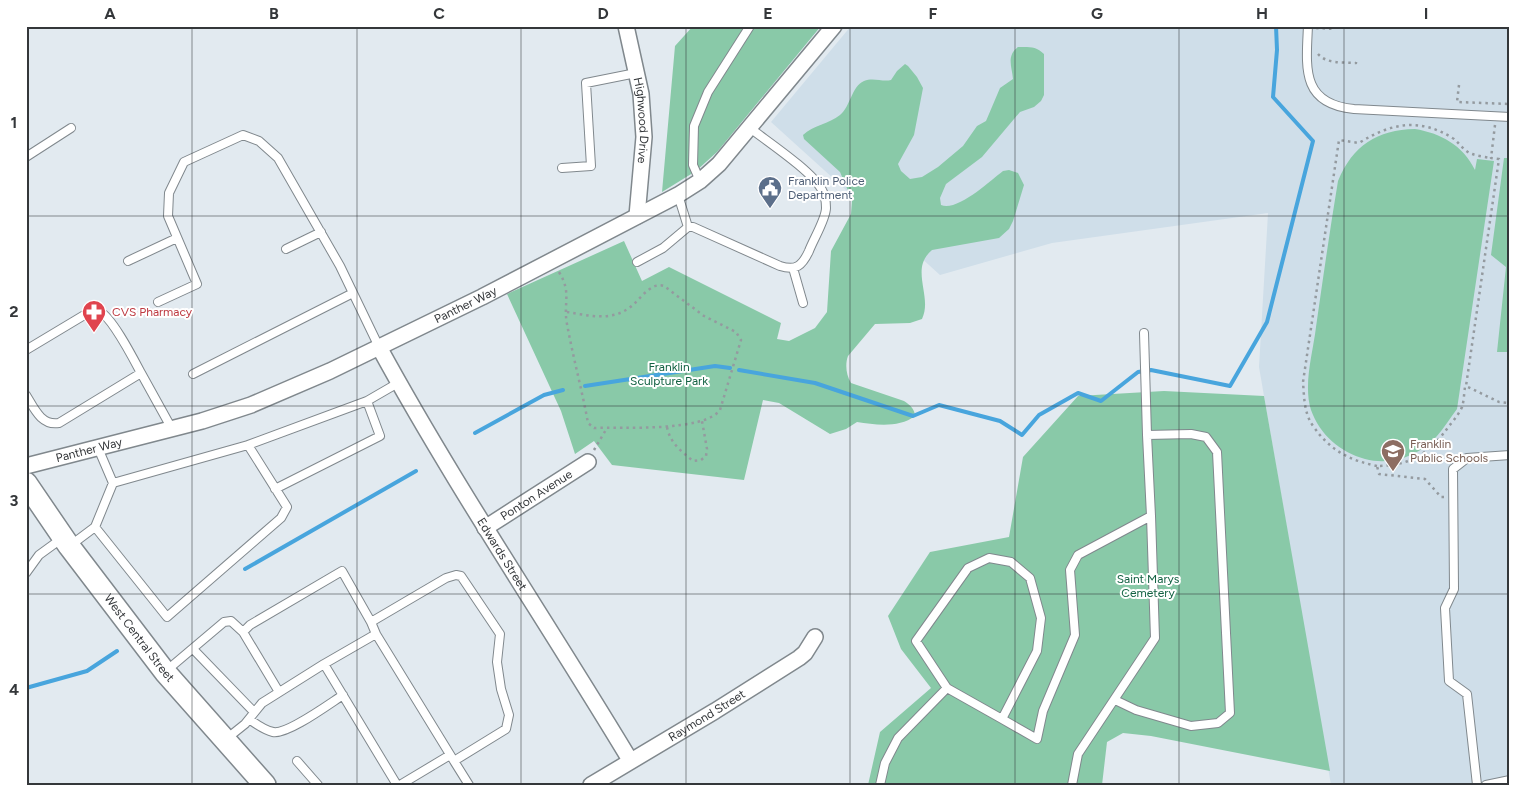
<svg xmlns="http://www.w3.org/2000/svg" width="1536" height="811" viewBox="0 0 1536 811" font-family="Figtree,sans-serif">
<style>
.built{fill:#cfdee9}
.green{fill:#89c9a8}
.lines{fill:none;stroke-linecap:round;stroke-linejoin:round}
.stream{stroke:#48a5dd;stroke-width:4}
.lane-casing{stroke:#80888d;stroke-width:10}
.street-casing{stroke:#80888d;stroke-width:18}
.secondary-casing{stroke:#80888d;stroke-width:24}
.path{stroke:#949a9f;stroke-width:2.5;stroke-dasharray:2.5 4;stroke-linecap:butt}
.lane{stroke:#fff;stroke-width:8}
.street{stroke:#fff;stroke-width:15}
.secondary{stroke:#fff;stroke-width:21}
.grid{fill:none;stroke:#34373a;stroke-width:1;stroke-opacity:0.55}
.labels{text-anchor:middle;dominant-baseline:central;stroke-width:4;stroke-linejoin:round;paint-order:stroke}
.street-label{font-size:12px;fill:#34373a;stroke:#fff}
.service-label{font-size:12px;fill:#4e5e75;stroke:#fff;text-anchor:start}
.health-label{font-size:12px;fill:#be3a42;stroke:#fff;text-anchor:start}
.park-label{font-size:12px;fill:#136243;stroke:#fff}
.education-label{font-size:12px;fill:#785e54;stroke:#fff;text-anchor:start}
.neatline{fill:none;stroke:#34373a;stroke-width:2}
.grid-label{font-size:16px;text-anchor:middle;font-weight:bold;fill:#34373a}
</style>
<rect width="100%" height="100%" fill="#e2eaf0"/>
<path class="built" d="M851 26H1510V785H1331L1259 367 1268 213 1052 243 940 275 771 122Z"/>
<path class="green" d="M693 26H821L717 152 696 171 662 192 675 46Z
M1018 47C1029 47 1036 46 1044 54V95L1041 101 1034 107 1020 112 982 157 946 184 940 198 941 205C957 212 990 181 1003 171L1009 170 1018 173 1024 185 1013 221 1009 229 999 238 932 250C909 269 933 296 922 319L910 323 875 324 848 356C845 364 846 375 851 383L904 401C909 404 915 409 915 416 899 428 876 425 857 422L846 429 830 434 779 403 763 400 744 480 612 465 594 441 575 454 561 411 507 294 624 241 642 281 669 267 781 323 777 339 789 341 815 328 827 312 831 251 851 214 852 200 840 172 804 139 803 135C813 125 829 124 840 115 851 106 851 87 864 81 873 77 882 82 891 80L897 71 905 64 908 66 917 77 923 88 914 135 898 164 901 171 910 179 922 177 938 167 963 146 977 126 986 121 1000 88 1013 79C1012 67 1006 56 1018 47Z
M1415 129C1440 133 1463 145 1475 170L1477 159 1494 161 1457 409C1450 418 1444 428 1437 436 1419 456 1391 466 1365 459 1340 452 1320 435 1311 410 1303 384 1313 353 1316 327 1323 278 1330 229 1338 181 1353 145 1377 130 1415 129Z
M1504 158H1510V352H1497L1506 267 1491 255Z
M1164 391 1264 396 1330 771 1151 736 1123 733 1107 742 1102 785H868L880 732 931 688 901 649 888 616 930 552 1009 537 1023 457 1078 396Z"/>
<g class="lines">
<path class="stream" d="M739 370 815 383 913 416 939 405 1000 421 1022 435 1039 415 1078 393 1101 401 1138 372 1151 370 1230 386 1267 322 1313 141 1273 97 1277 50 1276 26
M585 386 715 366 730 368
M475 433 544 395 563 390
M245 569 416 471
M26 688 87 671 117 651"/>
<g class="lane-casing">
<path id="lane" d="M1308 26C1306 68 1301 104 1354 109L1510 117
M26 157 71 128
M562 168 591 166 586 83 636 73
M700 181 693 165 694 126 708 92 750 26
M688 227H693L780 266C796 271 802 266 809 251 813 240 826 219 826 208 826 202 825 195 822 190 812 171 768 142 750 128
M286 249 321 232
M128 261 177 238
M637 262 663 248 688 227 678 195
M793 268 803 303
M158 302 197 284 168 216 169 193 184 162 243 135 259 141 278 158 340 266 379 347
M1144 333 1147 435
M26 350 91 311H99C112 317 133 358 141 373
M193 374 353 293
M26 395C34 408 41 426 59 423L141 373 172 429
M367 401 398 383
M248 445 367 401 380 436 275 489
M98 448 113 483 248 445 287 507 281 518 167 617 95 527 113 483
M71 545 95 527
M26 573 39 555 61 539
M243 632 250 625 342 571 371 622 446 578 456 575 461 576 500 634 497 662 501 689 509 715 506 729 454 761 469 785
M376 634 454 761
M193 649 254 712
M324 664 376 634 371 622
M166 671 224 622 231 621 243 632 279 692
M249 719C256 724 264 730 273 732 287 735 329 704 343 695
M1002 719 947 688 916 641 968 568 989 558 1011 562 1030 578 1041 618 1037 651 1002 719 1037 739 1043 711 1075 635 1070 570 1078 555 1151 516 1147 435 1191 434 1206 437 1217 452 1230 713 1218 723 1191 726 1136 710 1115 700
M225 740 245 724 262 703 324 664 397 785
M297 761 318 785
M400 785 450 755
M880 785 885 763 898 738 947 688
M1072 785 1078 754 1155 638 1151 516
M1477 785 1467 694 1449 681 1445 608 1454 589 1453 469 1467 458 1510 455
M1486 785 1510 780"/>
</g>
<g class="street-casing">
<g id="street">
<path id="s1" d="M626 26 641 94 644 137 637 216"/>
<path id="s2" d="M379 347C456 488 547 622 630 760"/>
<path id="s3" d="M26 466 202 421 251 405 330 371 482 297 678 195 700 181 719 164 834 26"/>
<path id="s4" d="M485 528 588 462"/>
<path id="s5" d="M591 785 715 711 799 658 805 653 815 637"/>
</g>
</g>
<g class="secondary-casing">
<g id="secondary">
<path id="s6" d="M26 483 69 546 165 672 265 785"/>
</g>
</g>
<path class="path" d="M1316 28 1334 29
M1318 54C1327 64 1342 62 1356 63V62
M1459 85 1457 102 1510 104
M1495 125 1491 158 1499 159 1466 386 1499 402 1510 403
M559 272C572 293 563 303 567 324 573 357 582 390 588 423L594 428C622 427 704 432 720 410L741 340 736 332 704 316 664 286C649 281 638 304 626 310 608 321 586 315 567 312
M667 427C670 443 681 451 693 461L701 460 706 456 707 449 702 421
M594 450 607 428
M1377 466C1353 461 1335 453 1319 434 1316 430 1312 425 1310 421 1304 409 1304 395 1303 382L1339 140 1359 143C1391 123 1420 117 1454 139 1460 144 1465 152 1472 154 1478 156 1485 157 1491 158
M1444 497H1441L1425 479 1379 474 1377 466C1410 466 1430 453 1449 426 1454 420 1459 414 1462 407 1464 401 1464 393 1465 387"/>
<use href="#lane" class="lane"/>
<use href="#street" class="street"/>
<use href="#secondary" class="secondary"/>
</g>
<path class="grid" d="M192 26V785M357 26V785M521 26V785M686 26V785M850 26V785M1015 26V785M1179 26V785M1344 26V785M26 216H1510M26 406H1510M26 594H1510"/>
<defs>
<g id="civic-pin" transform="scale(1.25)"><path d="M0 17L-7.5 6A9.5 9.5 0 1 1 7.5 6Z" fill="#5c6f8a" stroke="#fff"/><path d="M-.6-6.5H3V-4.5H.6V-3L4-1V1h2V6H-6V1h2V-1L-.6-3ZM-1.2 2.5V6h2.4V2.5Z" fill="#fff"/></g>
<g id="pharmacy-pin" transform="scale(1.25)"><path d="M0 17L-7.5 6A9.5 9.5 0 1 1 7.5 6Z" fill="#e0444e" stroke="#fff"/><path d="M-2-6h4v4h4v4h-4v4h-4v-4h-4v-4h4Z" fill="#fff"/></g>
<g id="school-pin" transform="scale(1.25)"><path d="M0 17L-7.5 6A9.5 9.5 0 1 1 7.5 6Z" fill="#8d6e63" stroke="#fff"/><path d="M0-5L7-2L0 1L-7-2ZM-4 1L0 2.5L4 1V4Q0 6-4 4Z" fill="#fff"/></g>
</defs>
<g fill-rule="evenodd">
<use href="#civic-pin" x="770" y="188"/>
<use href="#pharmacy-pin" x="94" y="312"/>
<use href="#school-pin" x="1393" y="451"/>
</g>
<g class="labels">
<g class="street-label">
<text stroke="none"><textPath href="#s1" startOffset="96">Highwood Drive</textPath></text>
<text stroke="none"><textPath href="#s3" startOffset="470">Panther Way</textPath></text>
<text stroke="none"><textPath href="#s3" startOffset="65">Panther Way</textPath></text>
<text stroke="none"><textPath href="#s4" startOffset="61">Ponton Avenue</textPath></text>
<text stroke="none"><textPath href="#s2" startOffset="241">Edwards Street</textPath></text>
<text stroke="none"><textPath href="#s6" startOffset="192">West Central Street</textPath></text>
<text stroke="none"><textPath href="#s5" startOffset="135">Raymond Street</textPath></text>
</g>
<g class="service-label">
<text x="788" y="181">Franklin Police<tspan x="788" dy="14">Department</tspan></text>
</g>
<g class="health-label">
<text x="112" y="312">CVS Pharmacy</text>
</g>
<g class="park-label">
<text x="669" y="367">Franklin<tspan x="669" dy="14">Sculpture Park</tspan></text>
<text x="1148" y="579">Saint Marys<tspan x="1148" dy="14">Cemetery</tspan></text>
</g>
<g class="education-label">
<text x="1410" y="444">Franklin<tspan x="1410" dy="14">Public Schools</tspan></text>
</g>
</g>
<rect width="1536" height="811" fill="none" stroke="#ffffff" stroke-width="55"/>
<rect x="28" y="28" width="1480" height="756" class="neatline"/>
<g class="grid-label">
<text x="110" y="19">A</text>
<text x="274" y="19">B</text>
<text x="439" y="19">C</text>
<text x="603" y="19">D</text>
<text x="768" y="19">E</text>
<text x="933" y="19">F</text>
<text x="1097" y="19">G</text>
<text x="1262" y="19">H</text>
<text x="1426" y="19">I</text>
<text x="14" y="128">1</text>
<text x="14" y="317">2</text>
<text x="14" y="506">3</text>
<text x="14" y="695">4</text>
</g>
</svg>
